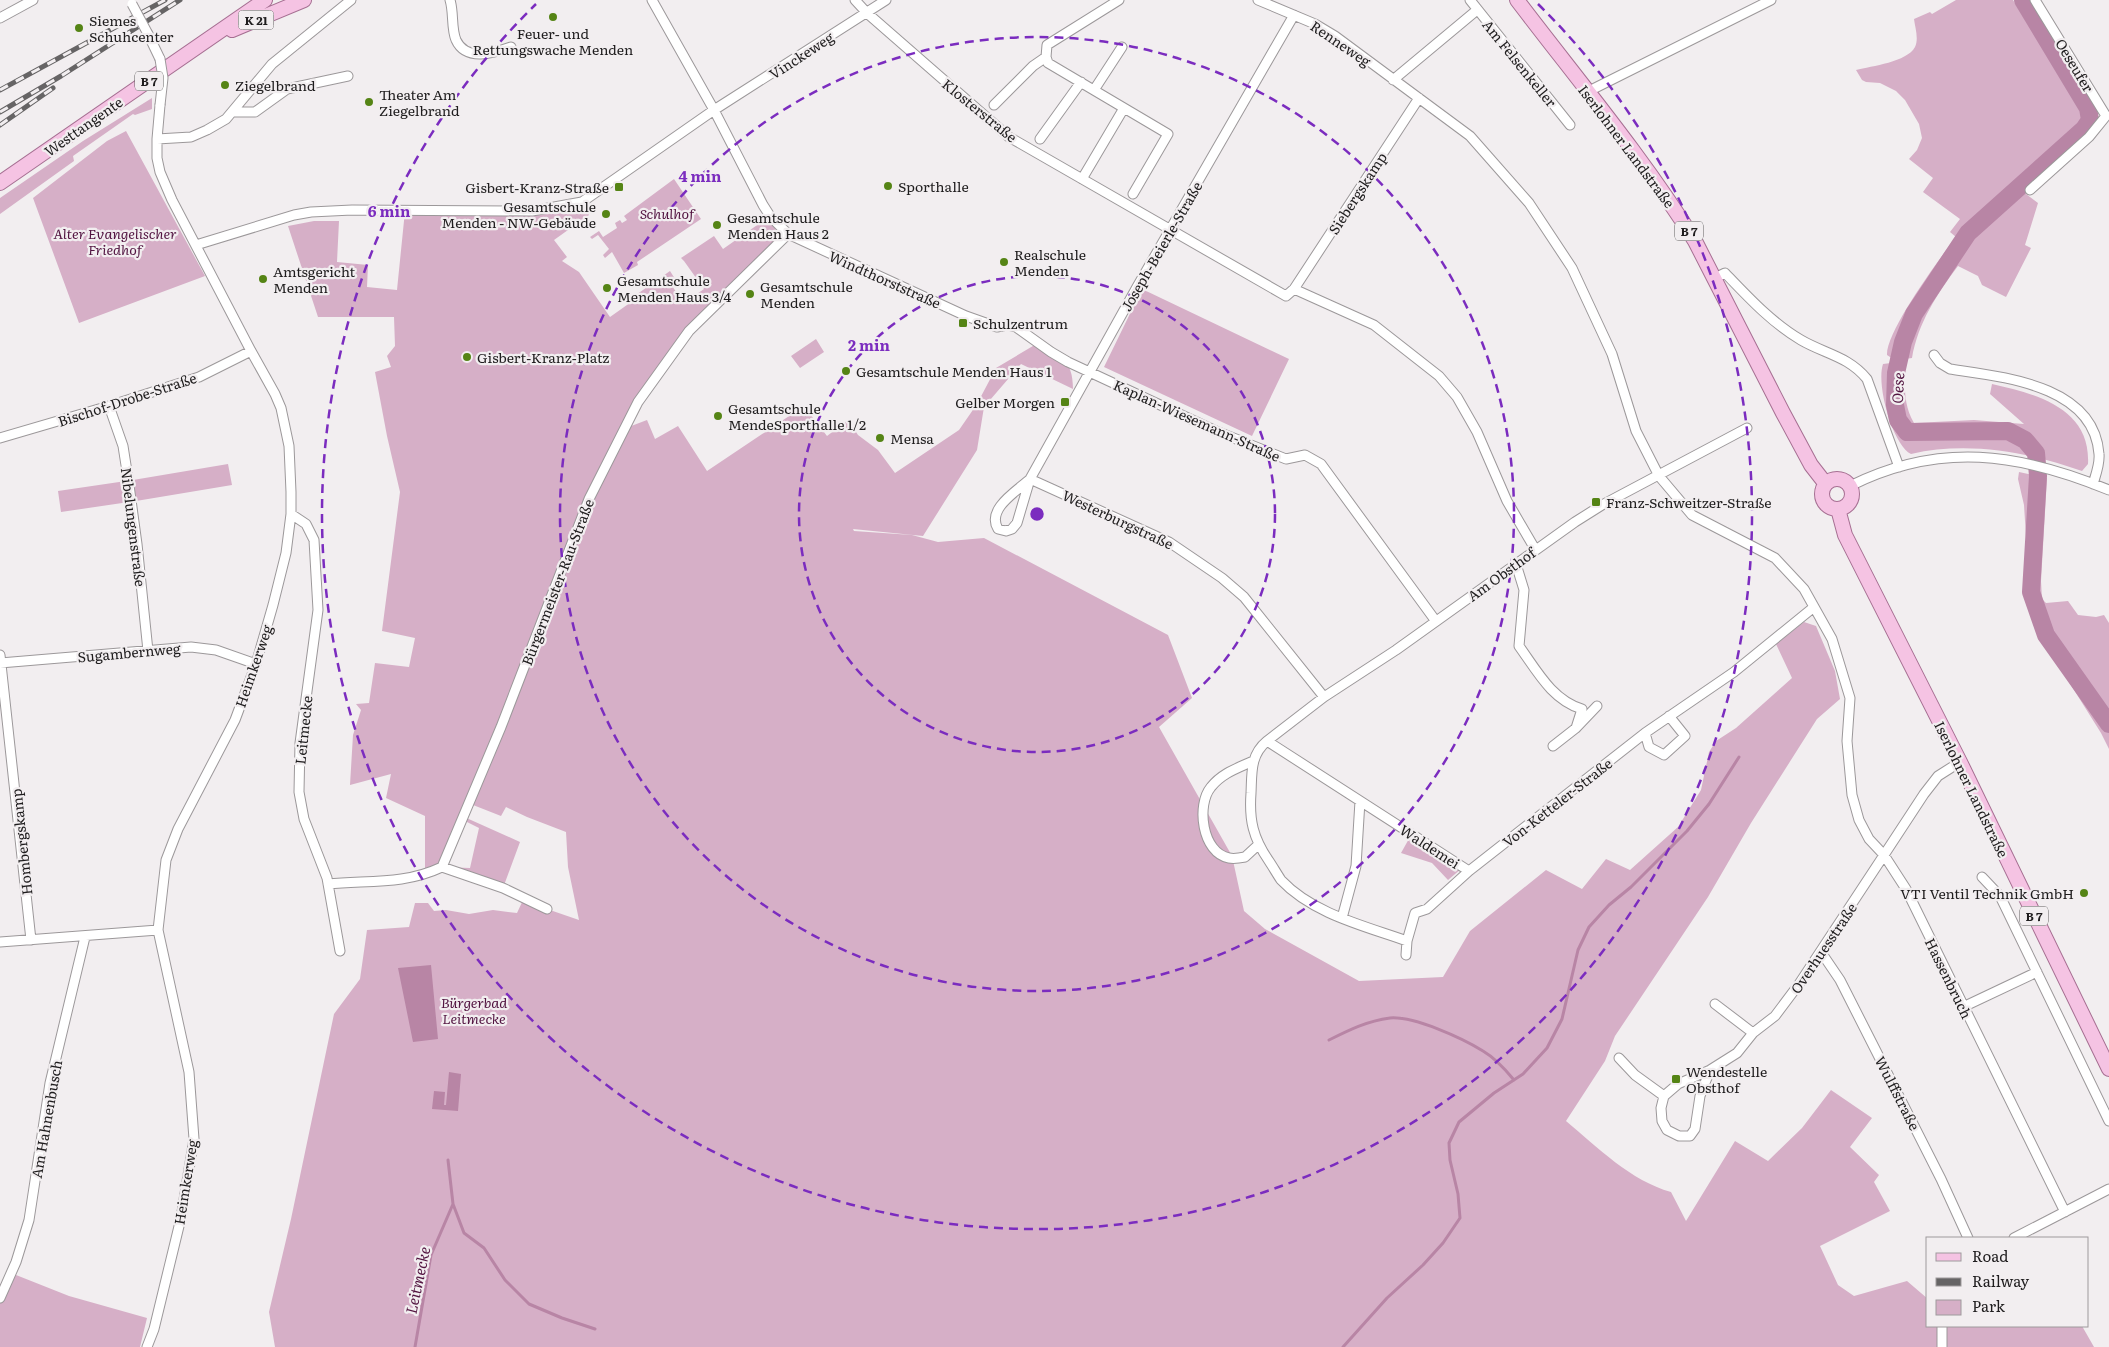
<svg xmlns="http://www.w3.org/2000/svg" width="2109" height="1347" viewBox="0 0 2109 1347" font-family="Literata,serif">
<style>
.green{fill:#d6afc7;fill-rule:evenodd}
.water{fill:#b885a5}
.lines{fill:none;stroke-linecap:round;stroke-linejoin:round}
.stream{stroke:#b885a5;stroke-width:3}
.river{stroke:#b885a5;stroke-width:18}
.street-casing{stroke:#9c989a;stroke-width:11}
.primary-casing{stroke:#a66f92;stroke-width:16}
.street{stroke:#fff;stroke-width:9}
.primary{stroke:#f5c3e3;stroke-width:14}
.rail-casing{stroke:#666465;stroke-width:5}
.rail{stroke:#f2eef0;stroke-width:3;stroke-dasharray:9;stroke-linecap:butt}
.street-bridge-casing{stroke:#9c989a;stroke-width:11;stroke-linecap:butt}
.street-bridge{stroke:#fff;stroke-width:9}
.ring{fill:none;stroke:#7b2cbf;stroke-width:2.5;stroke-dasharray:9 6}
.poi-dot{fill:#558415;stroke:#f2eef0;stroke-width:2}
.labels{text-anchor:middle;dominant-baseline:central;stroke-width:4.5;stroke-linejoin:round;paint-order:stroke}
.shield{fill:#f2eef0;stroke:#5e5c5d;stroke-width:1}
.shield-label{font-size:12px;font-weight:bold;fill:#1f1d1e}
.poi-label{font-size:14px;fill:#1f1d1e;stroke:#f2eef0;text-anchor:start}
.street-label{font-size:14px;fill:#1f1d1e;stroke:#f2eef0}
.park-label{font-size:14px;font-style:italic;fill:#521441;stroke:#f2eef0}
.water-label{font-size:15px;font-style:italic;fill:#521440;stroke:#f2eef0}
.centre{fill:#7b2cbf;stroke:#f2eef0;stroke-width:2.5}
.ring-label{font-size:15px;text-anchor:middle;font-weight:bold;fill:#7b2cbf;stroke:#f2eef0;stroke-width:4.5;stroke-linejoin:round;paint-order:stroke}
</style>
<rect width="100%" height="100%" fill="#f2eef0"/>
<path class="green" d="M1956 0H2013L2083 113 2084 118C2067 143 2042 158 2020 177 1974 218 1923 271 1901 329 1898 339 1896 349 1893 359L1887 355C1886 331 1940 258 1956 237L1950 232 1960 219 1923 192 1933 178 1909 159 1917 150 1922 138 1919 124 1905 100 1896 91 1880 83 1866 82 1862 80 1856 70C1872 66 1907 62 1915 47 1919 39 1915 27 1914 19L1930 12 1932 14Z
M152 98V109L135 115 133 114 73 156 74 161 0 214V198L83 141Z
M126 131 205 276 79 323 33 198 107 141Z
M674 179 701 219 637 262 638 265 624 273 612 252 605 258 603 255 609 249 598 235 592 239 590 237 599 231 603 237 617 228 615 223 620 220 622 223 627 220 624 216Z
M2022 191 2038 203 2025 245 2031 248 2006 297 1982 285 1978 276 1958 266C1937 294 1918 323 1912 358L1905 359C1918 292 1972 234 2022 191Z
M571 204 588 212 589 215 554 240 567 257 562 261 579 272 610 317 634 300 633 297 670 271 677 282 672 286 684 303 704 289 684 261 681 258 714 236 723 249 770 216 788 234 689 331 626 428 647 420 655 439 678 426 707 471 804 406 827 436 848 420 858 435 878 450 895 473 959 430 977 404 996 368 1038 343C1060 357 1073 359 1073 389L1021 364 984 407 977 450 923 536 853 529 854 531 912 535 938 542 984 538 1168 635 1192 698 1159 727 1232 856 1244 911 1265 929 1359 981 1443 977 1470 931 1546 870 1582 889 1606 859 1630 870 1678 827 1701 790 1709 752 1716 741 1736 728 1792 678 1776 644 1804 622 1816 626 1835 671 1840 699 1817 719 1751 823 1708 897 1615 1036 1605 1061 1566 1121C1597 1147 1631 1181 1671 1192L1686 1221 1735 1141 1768 1161 1802 1128 1831 1090 1872 1118 1850 1147 1879 1175 1874 1182 1890 1211 1820 1246 1838 1285 1854 1296 1907 1281 1928 1299V1326H2082L2094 1347H275L269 1312 291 1219 334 1014 360 979 367 930 409 927 415 903H428L434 911 446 910 469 914 493 910 517 913 524 898 547 909 579 920 568 867 566 832 527 817 506 807 501 816 468 803 462 816 520 842 503 888 442 867 425 875V816L386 798 391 774 350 785 353 735 361 710 356 704 369 703 375 663 409 667 415 638 382 631 400 492 387 436 375 372 391 367 387 356 395 346 394 317H318L288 226 314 221H339L337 262 368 265 367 287 397 290 405 211H532ZM461 819 479 828 470 868 442 867Z
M1142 289 1289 359 1252 436 1104 367Z
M816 339 824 352 800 368 791 356Z
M1891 363 1905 366C1905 387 1903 404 1914 423L1974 420 2024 424 1990 394 1992 384C2036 394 2091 408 2088 464L2082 471C2028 452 1968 441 1911 454 1892 444 1876 384 1883 364Z
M228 464 232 485 136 501 133 480Z
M2019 472 2047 478 2041 581 2042 599 2046 603 2068 601 2078 615 2096 617 2104 615 2109 623V749L2101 733 2042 639 2026 600 2027 553 2024 505 2018 479Z
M126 481 129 502 61 512 58 491Z
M1410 837 1461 869 1448 880 1432 863 1401 853Z
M11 1273 69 1296 147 1318 140 1347H0V1298Z"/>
<path class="water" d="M431 965 438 1039 413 1042 398 968Z
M449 1072 461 1074 458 1111 432 1109 434 1091 445 1092 444 1105H446Z"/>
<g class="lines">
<path class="stream" d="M1329 1040C1349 1030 1367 1021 1390 1018 1414 1016 1462 1038 1483 1051 1495 1058 1505 1069 1514 1080
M453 1204 464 1233 484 1248 505 1280 529 1304 562 1318 595 1329
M415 1347 431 1255 453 1204 448 1160
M1343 1347 1387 1298 1423 1265 1443 1243 1460 1218 1458 1194 1450 1160 1449 1143 1459 1122 1494 1093 1523 1074 1547 1048 1562 1019 1578 950 1589 927 1609 905 1631 887 1687 831 1709 804 1739 757"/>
<path class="river" d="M2023 0 2088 108 2090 120 2084 129 1968 233 1914 314 1903 342 1896 373 1895 405 1898 420 1907 432 2008 431 2025 440 2036 453 2038 476 2031 592 2046 635 2109 724"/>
<g class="street-casing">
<path id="street" d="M450 0C454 13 451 28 456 40 466 62 494 53 511 47
M652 0 714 110 763 205 770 216 788 234 966 316 997 327 1007 325 1016 327 1051 352 1068 362 1216 431 1286 459 1305 455 1321 464 1435 620
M855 0 867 13 1009 137 1286 296 1294 289 1374 325 1439 376 1457 397 1477 432 1507 501 1535 549
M1258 0 1315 24 1335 36 1470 136 1529 203 1572 268 1612 354 1636 431 1659 476 1692 515 1775 558 1804 589 1832 639 1850 698 1847 741 1852 795 1859 820 1869 839 1884 855 1799 984 1775 1016 1753 1033 1737 1053 1710 1070 1678 1084 1664 1096 1661 1108 1662 1121 1667 1130 1679 1136H1690L1695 1129 1700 1096 1710 1070
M1470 0 1570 125
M0 18 33 0
M148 34 160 59
M1046 57 1048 63 1168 134 1133 194
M1393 80 1477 10
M1094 90 1122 47
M1587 92 1771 0
M994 105 1033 66 1046 57 1047 45 1119 0
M232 112H255L287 89 348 76
M157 139 191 137 207 130 226 119 272 64 351 0
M1040 139 1081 82
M1082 179 1124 108
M2030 190 2089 137 2106 116 2035 0
M196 245 294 215 311 212 352 210 532 211 582 202 714 110 886 0
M1715 278 1725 273C1748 297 1772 323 1801 340 1825 354 1848 356 1867 379L1899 467
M1294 289 1419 98
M1934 355 1940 363 1950 369C2003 377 2094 385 2099 454 2100 464 2096 474 2093 484
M109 406 123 446 128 478 137 544 148 651
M0 438 109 406 199 377 251 351
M1030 479C1017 491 986 509 998 529L1006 531 1012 529 1017 523 1030 479 1137 287 1294 15
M1030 479 1169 542 1222 578 1244 597 1324 697
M1850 486C1940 441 2019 453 2109 490
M291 514 306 524 314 540 318 610 300 743 299 792 304 819 327 878 340 951
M1516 564 1524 590 1519 646C1537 671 1552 700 1582 709L1576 728
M0 655 31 940
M0 663 191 647 216 650 256 664
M1645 733 1649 747 1664 755 1685 736 1669 716
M1267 741 1469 871 1427 909 1415 913 1407 941C1365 926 1313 914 1281 880 1277 874 1273 867 1269 861 1253 838 1249 820 1251 793 1252 773 1250 755 1267 741Z
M1267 741 1324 697 1396 650 1575 522 1602 505 1747 428
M1553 746 1576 728 1597 706
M1253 761C1238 768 1222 773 1211 787 1196 805 1202 853 1229 858 1234 859 1240 858 1245 857L1258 845
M1960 762 1938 776 1924 794 1884 855 1906 889 2065 1212
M442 867 503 888 547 909
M1469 871 1645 733 1734 672 1814 607
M1982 877 2000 896 2109 1121
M328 884C368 880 404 885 442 867L501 727 589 499 638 402 689 331 788 234
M1342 918 1356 866 1360 801
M0 942 158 930
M1821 952 1840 980 1941 1179 1968 1238
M1406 955 1407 941
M1715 1004 1753 1033
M1963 1007 2037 972
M1619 1058 1635 1075 1664 1096
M2014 1238 2109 1189
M0 1298 16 1262 29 1220 50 1083 85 937
M147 1347 154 1329 181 1218 194 1139 189 1072 158 930 166 860 178 829 235 720 256 664 273 605 286 553 291 514V492L289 446 281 408 275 394 251 351 172 200 160 172 157 158V139L160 105
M1942 1347V1326"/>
</g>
<g class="primary-casing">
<path id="primary" d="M1517 0C1577 79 1642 156 1695 241L1783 413 1811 465 1825 483
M232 30 304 0
M0 183 265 0
M1822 494a15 15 0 1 1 30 0a15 15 0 1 1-30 0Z
M1838 509 1845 535 1960 762 2109 1069"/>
</g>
<use href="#street" class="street"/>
<use href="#primary" class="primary"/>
<g class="rail-casing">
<path id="rail" d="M0 90 165 0
M0 112 61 76 180 0
M0 125 53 88"/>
</g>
<use href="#rail" class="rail"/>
<g class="street-bridge-casing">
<path id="street-bridge" d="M132 4 148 34
M160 59 163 78 160 105"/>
</g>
<use href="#street-bridge" class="street-bridge"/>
</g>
<g class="ring">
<circle cx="1037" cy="514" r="238"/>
<circle cx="1037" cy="514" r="477"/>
<path d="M1538 4A715 715 0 1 1 536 4"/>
</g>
<g class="poi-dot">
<circle cx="553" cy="17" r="5"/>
<circle cx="79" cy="28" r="5"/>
<circle cx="225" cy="85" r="5"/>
<circle cx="369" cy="102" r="5"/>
<circle cx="888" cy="186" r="5"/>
<rect x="614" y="182" width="10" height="10" rx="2.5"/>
<circle cx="606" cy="214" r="5"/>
<circle cx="717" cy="225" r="5"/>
<circle cx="1004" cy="262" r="5"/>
<circle cx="263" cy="279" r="5"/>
<circle cx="607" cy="288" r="5"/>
<circle cx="750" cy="294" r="5"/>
<rect x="958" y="318" width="10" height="10" rx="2.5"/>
<circle cx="467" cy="357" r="5"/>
<circle cx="846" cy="371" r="5"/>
<rect x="1060" y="397" width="10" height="10" rx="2.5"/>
<circle cx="718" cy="416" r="5"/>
<circle cx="880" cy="438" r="5"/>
<rect x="1591" y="497" width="10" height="10" rx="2.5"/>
<circle cx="2084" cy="893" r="5"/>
<rect x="1671" y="1074" width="10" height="10" rx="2.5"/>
</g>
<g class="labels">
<g class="shield">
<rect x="238.5" y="10.5" width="35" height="19" rx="4"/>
<rect x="135" y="71.5" width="28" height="19" rx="4"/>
<rect x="1675" y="221.5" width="28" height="19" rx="4"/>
<rect x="2020" y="906.5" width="28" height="19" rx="4"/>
</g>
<g class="shield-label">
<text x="256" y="20">K 21</text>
<text x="149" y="81">B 7</text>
<text x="1689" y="231">B 7</text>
<text x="2034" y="916">B 7</text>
</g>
<g class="poi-label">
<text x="89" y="20">Siemes<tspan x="89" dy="16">Schuhcenter</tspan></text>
<text x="553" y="33" text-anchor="middle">Feuer- und<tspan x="553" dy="16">Rettungswache Menden</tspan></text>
<text x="235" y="85">Ziegelbrand</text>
<text x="379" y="94">Theater Am<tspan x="379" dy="16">Ziegelbrand</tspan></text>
<text x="898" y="186">Sporthalle</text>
<text x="609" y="187" text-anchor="end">Gisbert-Kranz-Straße</text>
<text x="596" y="206" text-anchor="end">Gesamtschule<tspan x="596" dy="16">Menden - NW-Gebäude</tspan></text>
<text x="727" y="217">Gesamtschule<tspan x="727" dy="16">Menden Haus 2</tspan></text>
<text x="1014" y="254">Realschule<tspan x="1014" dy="16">Menden</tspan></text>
<text x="273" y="271">Amtsgericht<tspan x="273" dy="16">Menden</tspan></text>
<text x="617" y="280">Gesamtschule<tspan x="617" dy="16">Menden Haus 3/4</tspan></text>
<text x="760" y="286">Gesamtschule<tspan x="760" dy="16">Menden</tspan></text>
<text x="973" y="323">Schulzentrum</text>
<text x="477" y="357">Gisbert-Kranz-Platz</text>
<text x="856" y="371">Gesamtschule Menden Haus 1</text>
<text x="1055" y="402" text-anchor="end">Gelber Morgen</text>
<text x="728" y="408">Gesamtschule<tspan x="728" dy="16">MendeSporthalle 1/2</tspan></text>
<text x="890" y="438">Mensa</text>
<text x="1606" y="502">Franz-Schweitzer-Straße</text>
<text x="2074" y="893" text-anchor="end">VTI Ventil Technik GmbH</text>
<text x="1686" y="1071">Wendestelle<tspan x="1686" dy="16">Obsthof</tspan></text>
</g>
<g class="street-label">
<text transform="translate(1341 43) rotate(34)">Renneweg</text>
<text transform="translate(801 55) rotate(-33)">Vinckeweg</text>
<text transform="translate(1520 63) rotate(51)">Am Felsenkeller</text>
<text transform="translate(2075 65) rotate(59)">Oeseufer</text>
<text transform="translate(980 110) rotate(39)">Klosterstraße</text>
<text transform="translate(83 126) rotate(-35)">Westtangente</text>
<text transform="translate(1627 146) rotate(53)">Iserlohner Landstraße</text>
<text transform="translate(1357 193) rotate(-57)">Siebergskamp</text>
<text transform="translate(1161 246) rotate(-60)">Joseph-Beierle-Straße</text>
<text transform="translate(885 279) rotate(24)">Windthorststraße</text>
<text transform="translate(127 399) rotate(-18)">Bischof-Drobe-Straße</text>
<text transform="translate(1197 420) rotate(24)">Kaplan-Wiesemann-Straße</text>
<text transform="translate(1118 519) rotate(25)">Westerburgstraße</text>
<text transform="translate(134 527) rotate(83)">Nibelungenstraße</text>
<text transform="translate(1501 574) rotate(-36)">Am Obsthof</text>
<text transform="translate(557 582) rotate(-69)">Bürgermeister-Rau-Straße</text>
<text transform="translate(129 652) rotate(-5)">Sugambernweg</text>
<text transform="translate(253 666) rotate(-71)">Heimkerweg</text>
<text transform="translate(303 730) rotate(-84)">Leitmecke</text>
<text transform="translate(1972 789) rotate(64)">Iserlohner Landstraße</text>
<text transform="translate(1557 802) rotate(-38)">Von-Ketteler-Straße</text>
<text transform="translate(21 842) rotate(-96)">Hombergskamp</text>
<text transform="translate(1430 846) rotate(33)">Waldemei</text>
<text transform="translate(1823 948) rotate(-56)">Overhuesstraße</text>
<text transform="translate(1949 978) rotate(64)">Hassenbruch</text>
<text transform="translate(1898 1093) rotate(63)">Wulffstraße</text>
<text transform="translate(46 1119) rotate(-80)">Am Hahnenbusch</text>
<text transform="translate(185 1182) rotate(-81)">Heimkerweg</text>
</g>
<g class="park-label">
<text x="667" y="213">Schulhof</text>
<text x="115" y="233">Alter Evangelischer<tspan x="115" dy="16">Friedhof</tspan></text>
<text x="474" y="1002">Bürgerbad<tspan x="474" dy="16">Leitmecke</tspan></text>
</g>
<g class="water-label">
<text transform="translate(1897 388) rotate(-87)">Oese</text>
<text transform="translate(417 1280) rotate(-78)">Leitmecke</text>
</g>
</g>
<circle cx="1037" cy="514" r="8" class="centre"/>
<g class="ring-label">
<text x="700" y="182">4 min</text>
<text x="389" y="217">6 min</text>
<text x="869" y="351">2 min</text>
</g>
<rect x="1926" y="1237" width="162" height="90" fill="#f2eef0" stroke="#9e9a9c"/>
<rect x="1936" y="1253" width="25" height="8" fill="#f5c3e3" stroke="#9e9a9c"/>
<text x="1972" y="1262" font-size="15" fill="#1f1d1e">Road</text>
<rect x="1936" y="1278" width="25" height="8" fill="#666465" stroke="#9e9a9c"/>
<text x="1972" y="1287" font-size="15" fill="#1f1d1e">Railway</text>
<rect x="1936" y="1300" width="25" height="15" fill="#d6afc7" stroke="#9e9a9c"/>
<text x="1972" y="1312" font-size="15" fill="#1f1d1e">Park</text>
</svg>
